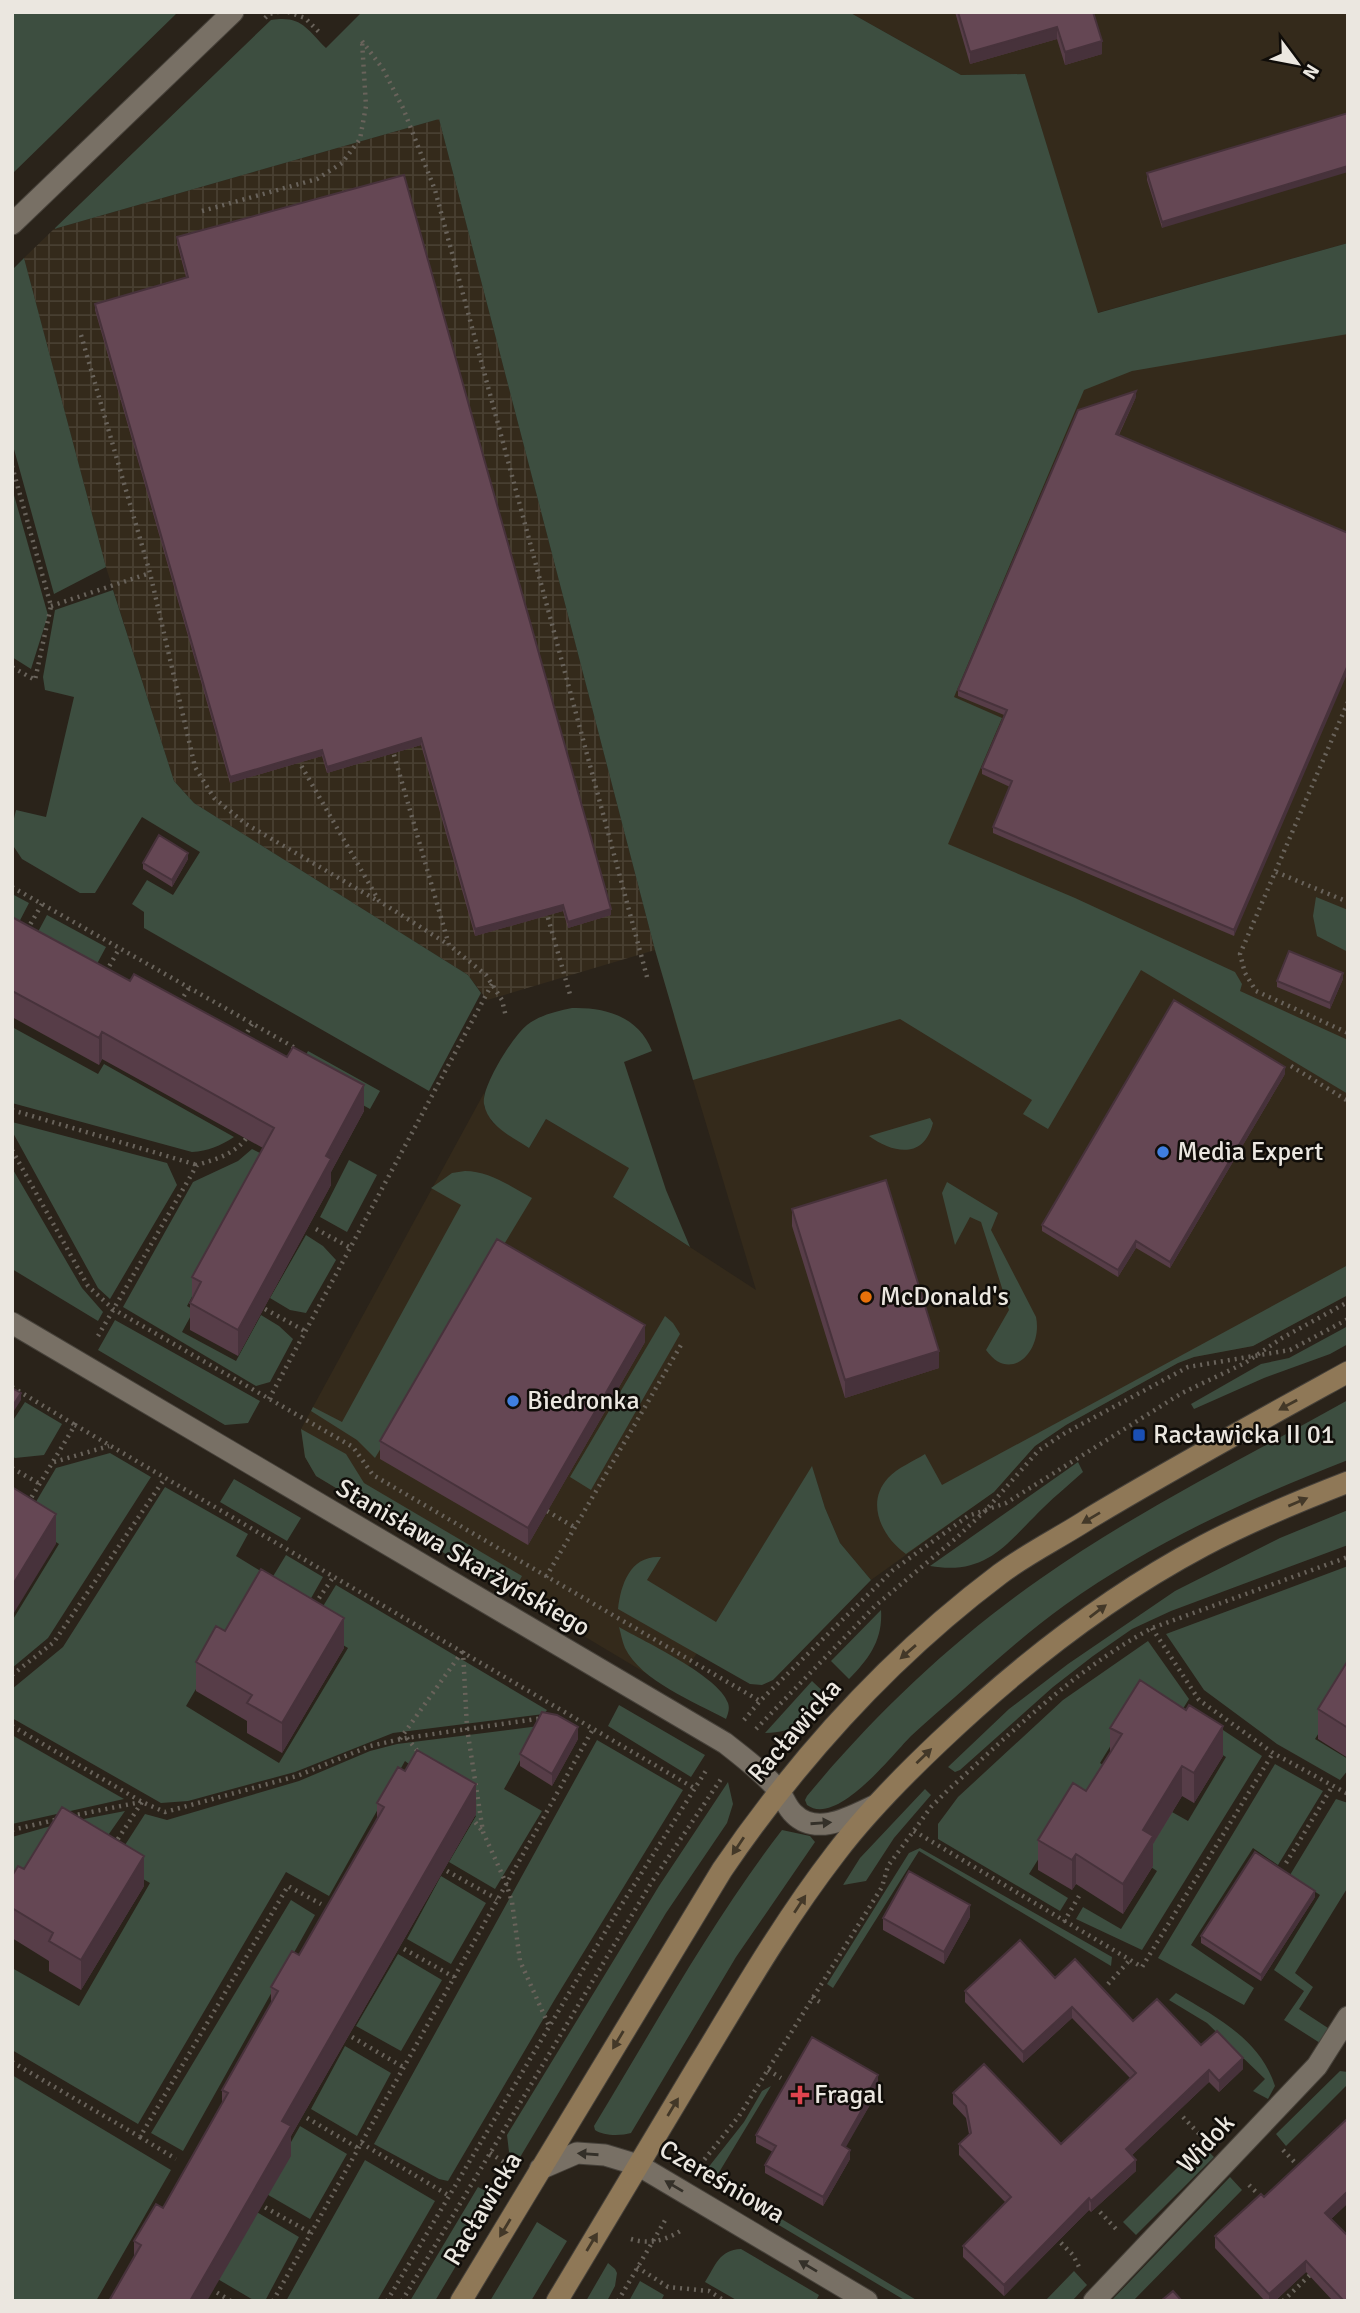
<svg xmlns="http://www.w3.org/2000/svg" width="1360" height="2313" viewBox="0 0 1360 2313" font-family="Signika,sans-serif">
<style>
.built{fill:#342a1b}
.industrial{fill:url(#industrial-grid)}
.green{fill:#3d4e40}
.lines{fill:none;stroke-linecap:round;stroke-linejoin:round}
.street-casing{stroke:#46413a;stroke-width:23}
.secondary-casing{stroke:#46413a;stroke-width:23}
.path{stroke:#69635b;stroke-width:4.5;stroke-dasharray:2 5;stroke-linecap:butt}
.street{stroke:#787065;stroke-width:21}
.secondary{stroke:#8f7857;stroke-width:21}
.wall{fill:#573d48}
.shaded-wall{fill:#47323b}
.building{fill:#654754;stroke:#47323b;stroke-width:2}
.oneway{fill:#433828}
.oneway2{fill:#343029}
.shop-dot{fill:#3f7fe0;stroke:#100d09;stroke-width:2.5}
.food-dot{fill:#e8710a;stroke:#100d09;stroke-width:2.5}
.transit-dot{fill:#1a4fb4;stroke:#100d09;stroke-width:2.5}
.health-dot{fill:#e0444e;stroke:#100d09;stroke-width:2.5}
.labels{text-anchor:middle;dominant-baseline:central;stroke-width:5;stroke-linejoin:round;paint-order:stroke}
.poi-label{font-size:26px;fill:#ebe7e0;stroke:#100d09;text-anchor:start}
.street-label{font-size:26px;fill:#ebe7e0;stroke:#100d09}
</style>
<defs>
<pattern id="industrial-grid" width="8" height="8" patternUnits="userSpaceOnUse" patternTransform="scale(1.75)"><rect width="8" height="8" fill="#342a1b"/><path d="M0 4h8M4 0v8" fill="none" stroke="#483f31"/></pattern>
</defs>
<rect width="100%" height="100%" fill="#2a231a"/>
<path class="built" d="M849 12H1348V243L1097 313 1025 74 961 75Z
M1348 333V1295L1253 1346 1194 1357 1178 1363 1066 1425 1035 1446 994 1492 871 1580 840 1543 825 1508 812 1467 674 1690 316 1476 305 1457 301 1429 484 1093V1106L492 1122 529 1148 546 1119 630 1168 613 1197 756 1290 674 1017 917 729 1063 381Z"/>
<path class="industrial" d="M439 119 655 950 487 1000 468 975 194 803 174 781 106 567 24 258 54 229Z"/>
<path class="green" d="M12 12H176L177 13 12 174Z
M362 12H849L961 75 1025 74 1098 313 1348 243V334L1132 371 1084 390 954 697 1002 718 948 844 1075 898 1235 972 1242 984 1240 991 1348 1040V1094L1141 970 1048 1129 1023 1114 1032 1100 900 1019 693 1080 655 950 439 119 54 229 271 20C301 15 306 28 326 48Z
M24 258 106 567 54 594 12 442V270Z
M12 488 48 615 31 669 12 657Z
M113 590 174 781 194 803 468 975 481 993 429 1091 144 928V912L132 904 147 880 173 895 200 852 142 817 95 893H80L22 859 12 844V827L16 810 46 817 74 697 45 690 43 677 55 610Z
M12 894 29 903 16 928 12 927Z
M1316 897 1348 910V952L1317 936 1313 916Z
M47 915 106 947 91 975 32 943Z
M572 1008C606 1007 639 1017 652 1051L624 1062 666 1190 690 1247 613 1197 629 1168 546 1119 529 1148C512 1137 488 1126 484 1104 481 1087 513 1036 527 1025 540 1015 557 1011 572 1008Z
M12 1027 98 1074 104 1064 234 1137C220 1146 208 1151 192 1152L12 1103Z
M308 1051 380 1091 370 1109 298 1069Z
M930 1118 933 1123C924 1159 894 1154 869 1136Z
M12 1122 167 1163 177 1185 110 1299 98 1288 12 1131Z
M252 1149 268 1157 187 1306 194 1310 182 1332 236 1361 261 1315 279 1326 293 1339 270 1382 256 1386 123 1307 193 1182 238 1161Z
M349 1160 377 1175 347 1232 320 1217Z
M12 1168 82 1288 103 1312 98 1321 12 1269Z
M465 1171C489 1171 512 1187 532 1198L375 1458 357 1440 311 1411 313 1407 342 1422 461 1205 431 1188 452 1173Z
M947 1182 998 1213 991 1230 1036 1317C1043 1350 1011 1385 986 1350L1009 1310 981 1222 970 1217 955 1245 942 1193Z
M306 1235 323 1246 336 1260 306 1313 290 1310 270 1298Z
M1348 1265V1295L1253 1346 1194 1357 1178 1363 1066 1425 1035 1446 994 1492 906 1554C882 1537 865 1503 888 1478 897 1468 914 1461 925 1454L942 1485Z
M665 1316 673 1323 680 1334 591 1490 570 1477Z
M115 1320 260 1401 248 1423 225 1425 98 1350Z
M1348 1326V1344L1330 1354 1264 1378 1194 1409 1191 1404 1261 1364 1289 1358Z
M1348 1400V1460C1248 1499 1152 1543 1065 1605 1026 1633 990 1666 955 1697 940 1710 925 1723 911 1736 892 1755 837 1827 807 1805L805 1800 807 1796C875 1714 953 1640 1040 1579 1136 1511 1245 1458 1348 1400Z
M25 1402 62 1424 44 1455 15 1458 12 1456V1422Z
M301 1429 346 1454 364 1483 522 1576 512 1594 316 1476 305 1457Z
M110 1453 151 1477 48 1638 12 1668V1621L59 1544 24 1522 56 1468Z
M1078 1462 1083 1472C1070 1484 1056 1495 1043 1508 1007 1543 987 1576 930 1566Z
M812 1466 825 1508 840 1543 871 1580 773 1680 762 1685 750 1684 618 1609C621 1583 631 1555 661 1557L647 1580 716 1622Z
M234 1479 301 1518 287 1541 220 1502Z
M165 1487 248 1534 236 1556 272 1578 286 1555 323 1577 301 1616 254 1590 186 1706 279 1763 348 1648 311 1626 336 1585 547 1710 544 1714 393 1733 295 1772 188 1801 161 1803 12 1718V1689L63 1647Z
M1348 1510V1545L1171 1611 1132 1629 1093 1656 1053 1687 960 1770 955 1772 948 1767 1009 1709 1068 1664 1175 1591 1280 1538Z
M1348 1566V1687L1315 1739 1348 1759V1770L1340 1780 1277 1744 1204 1690 1166 1634Z
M881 1610C883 1640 869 1659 849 1679L831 1661Z
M619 1627C645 1642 719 1676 728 1703 730 1709 728 1714 726 1719 695 1702 641 1681 625 1648 622 1641 621 1634 619 1627Z
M1148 1641 1189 1699 1171 1728 1135 1706 1100 1763 1112 1771 1063 1820 1029 1874 1068 1898 1060 1911 938 1839V1824L958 1797 1063 1700Z
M812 1681 830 1698C811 1719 795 1733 765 1733Z
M619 1705 705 1755 691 1777 608 1726Z
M1199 1714 1262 1756 1142 1950 1076 1919 1083 1907 1121 1929 1157 1871 1142 1861 1172 1812 1188 1821 1226 1757 1188 1734Z
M539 1726 504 1789 542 1811 495 1889 449 1862 476 1816 405 1761 329 1896 286 1872 138 2124 12 2050V1968L79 2006 150 1883 114 1862 145 1814 167 1820 299 1781 370 1751 397 1744Z
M12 1735 124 1799 12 1824Z
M597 1740 683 1790 555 1999 448 2181 439 2179 374 2144Z
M1275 1764 1323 1791 1278 1865 1253 1848 1191 1945 1254 1988 1244 2005 1158 1958Z
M728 1782 733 1804 727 1823 666 1913 519 2159 509 2152 507 2135 659 1886Z
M925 1789 931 1795 894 1838 866 1881 843 1885 860 1858Z
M1336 1799 1348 1803V1887L1295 1973 1313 1987 1299 2009 1328 2028 1320 2043 1284 2020 1304 1991 1274 1970 1320 1895 1290 1875Z
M125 1811 97 1851 12 1899V1837L58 1824Z
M782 1830 810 1836 815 1842 736 1957 631 2133C621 2136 603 2136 595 2130L594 2126C655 2026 711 1922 782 1830Z
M920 1848 1112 1957 1111 1966 919 1851 833 1988 827 1984 909 1853Z
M441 1876 486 1903 451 1964 407 1939Z
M291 1900 315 1915 183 2151 151 2133Z
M398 1954 442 1980 401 2051 356 2026Z
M1176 1993C1216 2017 1260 2039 1275 2086L1268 2099 1253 2091 1265 2079 1207 2023 1169 2000Z
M345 2046 391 2073 357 2136 311 2109Z
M1340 2071 1348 2072V2084L1286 2146 1276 2134Z
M12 2075 171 2170 96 2301H12Z
M771 2086 715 2179 918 2301H906L700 2178 744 2122 762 2091Z
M300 2126 347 2154 310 2219 263 2192Z
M1201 2144 1214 2157 1136 2235 1123 2222Z
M365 2160 435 2201 377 2301H286Z
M1230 2177 1242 2190 1133 2301H1111Z
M478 2187 497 2197 435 2301H410Z
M255 2211 299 2237 265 2301H255L216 2278Z
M537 2222 567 2241 531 2301H490Z
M741 2249 819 2295 816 2301H738L705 2282C716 2265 719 2250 741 2249Z
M608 2263 615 2269 617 2273 615 2286 607 2301H586Z
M1074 2271 1087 2285 1072 2301H1045Z
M640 2281 664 2295 661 2301H629Z"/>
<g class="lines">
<g class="street-casing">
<path id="street" d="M12 224 233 12
M12 1323 725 1743C743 1757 764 1773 779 1791 784 1798 787 1808 794 1814 817 1837 852 1816 876 1805
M540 2169 577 2153 605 2155 638 2165 867 2301
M1094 2301 1317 2066 1348 2017"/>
</g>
<g class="secondary-casing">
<path id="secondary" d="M461 2301 722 1870C799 1757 891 1656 1000 1574 1028 1553 1061 1537 1090 1518 1175 1467 1261 1420 1348 1372
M557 2301C604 2222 651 2143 699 2064 742 1993 785 1919 836 1853 867 1812 903 1776 940 1741 1019 1666 1107 1597 1203 1546 1250 1521 1299 1501 1348 1482"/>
</g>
<path class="path" d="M288 12 305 18 320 33
M265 18 269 14 278 12
M362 41 383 69 403 108 435 190 647 977
M202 211 317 179 342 163 360 139 366 106 362 41
M81 335 150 573 195 767 214 798 246 824 378 901
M12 466 51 606 35 680 12 667
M51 606 150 573
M1348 702 1240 954 1245 973 1256 991 1348 1033
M392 748 449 945 486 975 502 1000 506 1017
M298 760 379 901 449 945
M1276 872 1348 902
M12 887 297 1049 295 1053
M546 911 571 998
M27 930 42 904
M106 972 119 949
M180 1002 189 988
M244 1038 252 1024
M1291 1066 1348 1101
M12 1110 197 1165
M12 1150 88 1286 113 1309 353 1447 373 1475 760 1701
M316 1229 349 1247
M265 1309 305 1331
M98 1336 197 1165C217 1159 238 1153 249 1134
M12 1387 75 1425
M269 1399 492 984
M54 1462 109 1446
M12 1468 40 1484
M28 1503 75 1425 694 1788
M547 1511 574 1527
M546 1577 681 1345
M315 1604 334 1576
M1152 1628 1199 1700 1273 1753 1348 1794
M463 1651 467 1728 483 1832 506 1883 512 1902 520 1961 549 2026
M12 1675 54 1642 165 1478
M744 1720 760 1701 893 1570 968 1516 1006 1503 1182 1393 1245 1363 1282 1338 1348 1302
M12 1726 142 1802 165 1812 297 1776 370 1746 406 1738 543 1718
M756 1729 875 1606 955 1539 985 1511 1039 1450 1065 1433 1188 1367 1290 1350 1348 1319
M407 1738 419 1753
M400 1739 462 1652
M71 1816 141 1802
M471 1817 483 1832
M12 1830 59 1819
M914 1831 1142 1967 1273 1753
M114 1845 142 1802
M1286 1863 1332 1787
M447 1871 497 1899
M1064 1922 1079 1896
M404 1949 454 1977
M1108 1984 1129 1961
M812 1997 823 2004
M352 2037 403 2067
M12 2062 140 2137 288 1886 321 1904
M768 2070 781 2078
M1183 2117 1204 2139
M307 2118 358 2148
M140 2137 176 2159
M361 2143 448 2195
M1283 2150 1301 2169
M490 2153 507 2164
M700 2165 739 2116 882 1887 888 1866 931 1807 947 1791C1012 1732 1074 1670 1152 1628L1348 1557
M1249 2185 1263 2199
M259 2204 311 2233
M1100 2212 1117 2230
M1056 2238 1073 2255 1080 2269
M631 2239C650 2245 666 2240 682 2230
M637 2267 668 2287 709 2291 725 2301
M211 2289 231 2301
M273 2301 593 1729
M387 2301 617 1912 707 1769
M402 2301 651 1883 721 1779
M618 2301 667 2217
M1283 2301 1312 2273"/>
<use href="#street" class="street"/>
<use href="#secondary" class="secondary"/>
</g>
<path class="wall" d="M955 12H1093L1102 54 1065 65 1057 39 970 64Z
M1348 113 1162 228 1147 180V173Z
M177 237 611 915 568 928 563 911 475 936 421 745 327 773 322 756 230 783 95 310V304L186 277 177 243Z
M1136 397 1119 435 1348 533 1234 936 993 833V827L1010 787 982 774V768L1004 715 958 696V690Z
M188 859 172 887 143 869V863Z
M12 917 364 1111 331 1172V1185L238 1356 190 1330V1303L192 1299V1277L263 1148 102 1059 99 1065 12 1017Z
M1343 979 1330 1009 1277 987V981Z
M1285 1074 1170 1268 1136 1248 1118 1277 1042 1231V1225Z
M792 1209 939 1368 845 1398 792 1226Z
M645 1342 528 1545 380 1459V1441Z
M225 1631 344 1648 282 1753 247 1733V1721L196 1691V1662Z
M1348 1662V1758L1318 1739V1709Z
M1110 1728 1223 1756 1194 1803 1182 1796 1153 1844V1866L1123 1914 1076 1884 1072 1890 1038 1870V1840L1086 1791 1110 1753Z
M578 1739 552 1786 520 1766V1754Z
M377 1803 476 1814 291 2136V2156L134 2257V2241L163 2208 222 2105V2090L271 2004V1987L299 1955 377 1820Z
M24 1869 144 1886 81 1990 49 1971V1961L12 1938V1876Z
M1315 1897 1261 1981 1201 1943V1936Z
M970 1917 944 1964 883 1930V1918Z
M1055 1978 1133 2021 1201 2045 1243 2069 1219 2092 1209 2082 1132 2155 1136 2171 1091 2212 1089 2210 1004 2296 963 2257V2246L1006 2203 959 2155V2144L969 2134 966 2118 953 2104V2093L1061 2144 1131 2079 1072 2018 1023 2063 965 2002V1991Z
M878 2083 871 2097V2103L845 2147 850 2159 823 2206 765 2173V2165L773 2152 756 2143V2135Z
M1348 2118V2203L1331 2219 1348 2301H1333L1306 2272 1275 2301H1265L1215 2248V2236L1264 2197Z"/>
<path class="shaded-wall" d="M1057 27V39L970 64V52Z
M1102 41V54L1065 65V52Z
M1348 166V172L1162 228V222Z
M1136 391V397L1116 440V434Z
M1348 665V672L1234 936V930Z
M421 738V745L327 773V767Z
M322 750V756L230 783V777Z
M188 853V859L172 887V880Z
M563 905V911L475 936V929Z
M611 909V915L568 928V922Z
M1343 973V979L1330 1009V1003Z
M102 1032V1059L99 1065V1038Z
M1285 1067V1074L1170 1268V1262Z
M364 1085V1111L331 1172V1185L238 1356V1330L326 1156Z
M1136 1241V1248L1118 1277V1270Z
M645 1325V1342L528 1545V1528Z
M939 1351V1368L845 1398V1380Z
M21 1393V1400L12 1414V1407Z
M56 1514V1544L12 1616V1586Z
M344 1618V1648L282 1753V1723Z
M1223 1726V1756L1194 1803V1773Z
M578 1727V1739L552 1786V1774Z
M1182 1766V1796L1153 1844V1866L1123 1914V1884L1143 1830Z
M476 1784V1814L291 2136V2156L207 2301H190L282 2121Z
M1076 1854V1884L1072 1890V1860Z
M144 1856V1886L81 1990V1960Z
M1315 1891V1897L1261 1981V1975Z
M970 1905V1917L944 1964V1952Z
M1072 2007V2018L1023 2063V2052Z
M1243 2058V2069L1219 2092V2081Z
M1209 2070V2082L1126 2161V2149Z
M878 2075V2083L871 2097V2103L842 2154V2145Z
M850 2150V2159L823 2206V2197Z
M1136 2160V2171L1091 2212V2201Z
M1348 2191V2203L1325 2225V2213Z
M1089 2198V2210L1004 2296V2285Z
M1306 2261V2272L1275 2301H1269V2294Z"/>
<path class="building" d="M958 12H1093L1102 41 1065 52 1057 27 970 52Z
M1348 113V166L1162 222 1147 173Z
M404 175 611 909 568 922 563 905 475 929 421 738 327 767 322 750 230 777 95 304 188 277 177 237Z
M1136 391 1116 434 1348 533V665L1234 930 993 827 1012 781 982 768 1007 710 958 690 1078 410Z
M159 835 188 853 172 880 143 863Z
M12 917 130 981 134 974 287 1057 293 1047 364 1085 326 1156 331 1159 238 1330 190 1303 201 1282 192 1277 274 1128 102 1032 99 1038 12 991Z
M1289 951 1343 973 1330 1003 1277 981Z
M1174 1000 1285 1067 1170 1262 1136 1241 1118 1270 1042 1225Z
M886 1180 939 1351 845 1380 792 1209Z
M497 1239 645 1325 528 1528 380 1441Z
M12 1388 21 1393 12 1407Z
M12 1487 56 1514 12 1586Z
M261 1569 344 1618 282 1723 247 1703 252 1695 196 1662 216 1626 225 1631Z
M1347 1662H1348V1728L1318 1709Z
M1140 1680 1186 1710 1189 1705 1223 1726 1194 1773 1182 1766 1143 1830 1153 1836 1123 1884 1076 1854 1072 1860 1038 1840 1073 1783 1086 1791 1122 1734 1110 1728Z
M542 1712 557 1715 578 1727 552 1774 520 1754Z
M417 1750 476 1784 282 2121 291 2126 190 2301H109L141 2245 134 2241 156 2204 163 2208 228 2093 222 2090 278 1991 271 1987 292 1951 299 1955 384 1807 377 1803 398 1767 405 1771Z
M62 1807 144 1856 81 1960 49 1941 53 1933 12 1908V1876L18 1866 24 1869Z
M1255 1852 1315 1891 1261 1975 1201 1936Z
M909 1871 970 1905 944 1952 883 1918Z
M1020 1940 1055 1978 1075 1959 1133 2021 1157 1999 1201 2045 1217 2031 1243 2058 1219 2081 1209 2070 1126 2149 1136 2160 1091 2201 1089 2198 1004 2285 963 2246 1011 2197 959 2144 971 2133 966 2106 953 2093 984 2064 1061 2144 1136 2073 1072 2007 1023 2052 965 1991Z
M812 2037 878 2075 868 2093 871 2094 842 2145 850 2150 823 2197 765 2165 776 2146 756 2135Z
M1348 2118V2191L1325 2213 1348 2236V2301H1344L1306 2261 1269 2294 1215 2236 1261 2194 1264 2197Z
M1173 2291 1182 2301H1161Z"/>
<defs><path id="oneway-solid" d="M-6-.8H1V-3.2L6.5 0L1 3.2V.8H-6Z" transform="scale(1.75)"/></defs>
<g class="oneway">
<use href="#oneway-solid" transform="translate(1288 1405) rotate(151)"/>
<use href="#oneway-solid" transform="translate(1298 1502) rotate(-23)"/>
<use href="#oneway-solid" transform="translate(1091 1518) rotate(149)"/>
<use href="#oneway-solid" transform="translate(1098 1611) rotate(-37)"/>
<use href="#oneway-solid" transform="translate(908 1652) rotate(139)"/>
<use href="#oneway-solid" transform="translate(924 1756) rotate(-44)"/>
<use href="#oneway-solid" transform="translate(738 1846) rotate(124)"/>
<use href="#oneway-solid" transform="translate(800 1904) rotate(-57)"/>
<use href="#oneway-solid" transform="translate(618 2040) rotate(121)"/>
<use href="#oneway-solid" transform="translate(673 2107) rotate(-59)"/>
<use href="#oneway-solid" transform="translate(505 2228) rotate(121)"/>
<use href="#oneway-solid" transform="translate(592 2242) rotate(-59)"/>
</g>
<g class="oneway2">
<use href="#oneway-solid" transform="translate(821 1823) rotate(-4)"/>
<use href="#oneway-solid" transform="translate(588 2154) rotate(-176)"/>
<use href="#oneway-solid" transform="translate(674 2186) rotate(-149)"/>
<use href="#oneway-solid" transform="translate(808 2266) rotate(-149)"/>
</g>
<g class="shop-dot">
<circle cx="1163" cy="1152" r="7"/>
<circle cx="513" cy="1401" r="7"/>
</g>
<circle class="food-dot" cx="866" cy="1297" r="7"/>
<rect class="transit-dot" x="1132" y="1428" width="14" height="14" rx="3.5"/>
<path class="health-dot" d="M796.5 2084.5h7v7h7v7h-7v7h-7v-7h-7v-7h7z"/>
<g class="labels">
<g class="poi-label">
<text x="1177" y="1152">Media Expert</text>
<text x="880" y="1297">McDonald's</text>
<text x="527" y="1401">Biedronka</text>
<text x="1153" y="1435">Racławicka II 01</text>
<text x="814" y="2095">Fragal</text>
</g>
<g class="street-label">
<text transform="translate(463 1558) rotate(30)">Stanisława Skarżyńskiego</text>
<text transform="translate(795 1731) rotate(-49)">Racławicka</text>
<text transform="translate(1206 2144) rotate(-47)">Widok</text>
<text transform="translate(722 2182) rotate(30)">Czereśniowa</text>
<text transform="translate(483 2209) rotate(-59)">Racławicka</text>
</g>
</g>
<rect width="1360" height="2313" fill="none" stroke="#ebe7e0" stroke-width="28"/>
<g transform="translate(1297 63) rotate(122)" stroke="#100d09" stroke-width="5" paint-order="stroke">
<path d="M0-5L12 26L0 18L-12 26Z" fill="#ebe7e0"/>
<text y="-10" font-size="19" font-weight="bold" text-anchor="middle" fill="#ebe7e0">N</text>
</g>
</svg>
